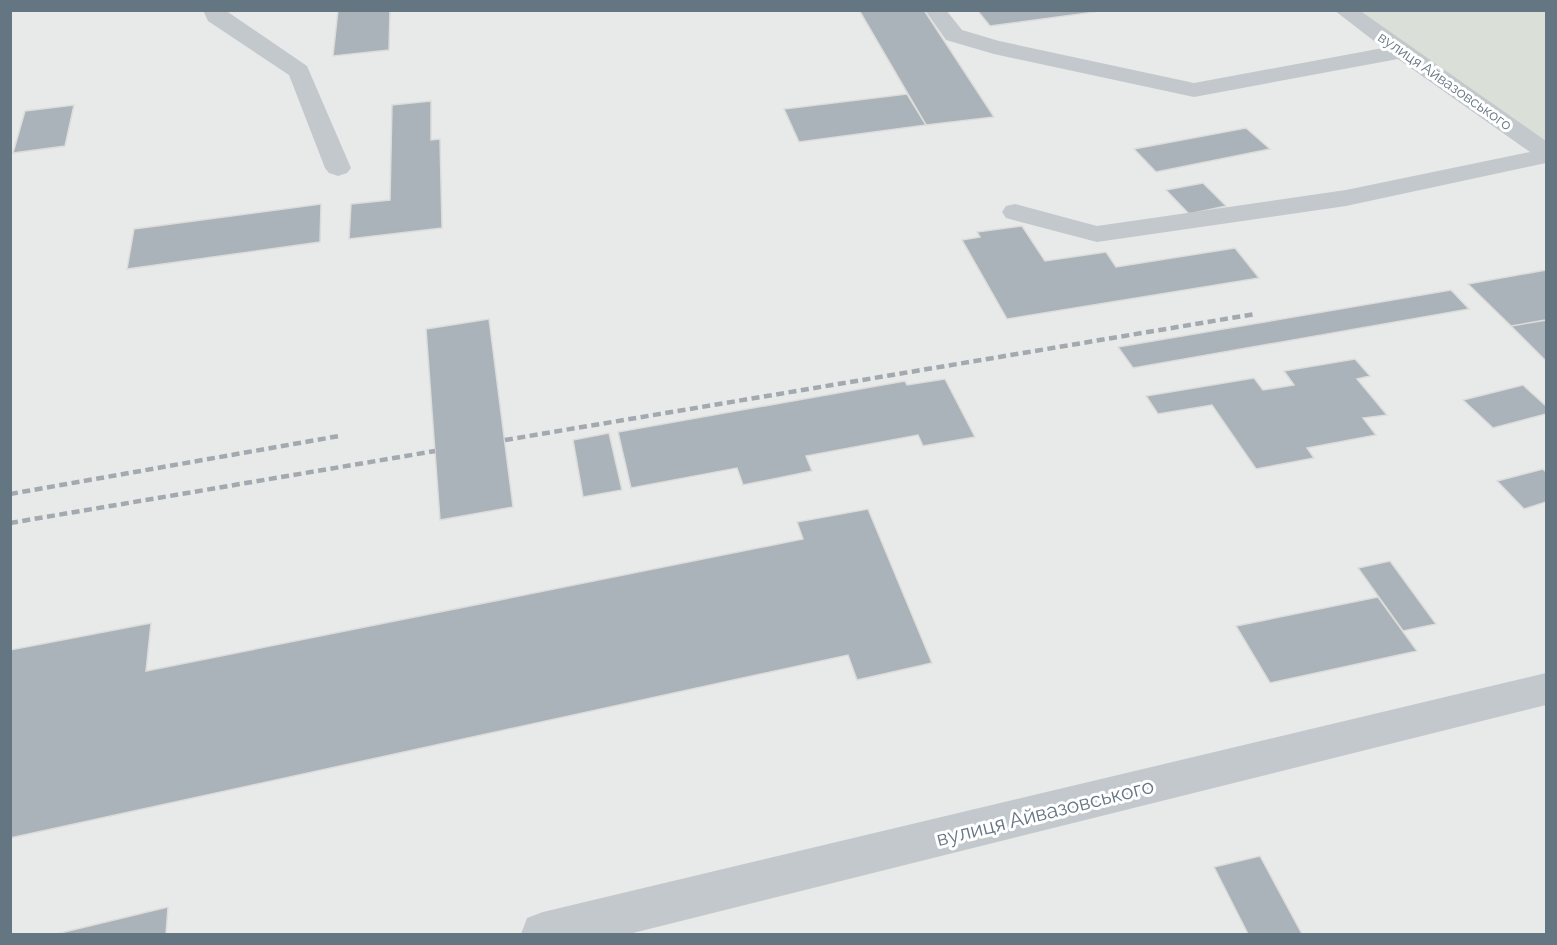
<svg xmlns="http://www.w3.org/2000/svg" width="1557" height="945" viewBox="0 0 1557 945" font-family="Raleway,sans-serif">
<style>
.built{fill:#e8e9e9}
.green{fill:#dadfd7}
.building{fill:#aab3b9;stroke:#dcdcda;stroke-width:1.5}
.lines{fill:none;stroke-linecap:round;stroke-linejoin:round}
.minor{fill:#c3c8cc;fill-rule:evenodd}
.rail{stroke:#a2aab0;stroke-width:4.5;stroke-dasharray:8 4.5;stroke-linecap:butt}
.labels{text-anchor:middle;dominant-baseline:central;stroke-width:6;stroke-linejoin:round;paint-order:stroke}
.far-street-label{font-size:15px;fill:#657683;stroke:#fff}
.near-street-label{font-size:21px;fill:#657683;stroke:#fff}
</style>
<rect width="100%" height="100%" fill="#fafaf8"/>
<path class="built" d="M10 11H1344L1546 152V934H11Z"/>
<path class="green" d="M1344 11H1546V152Z"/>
<path class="building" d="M338 10H390L389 50 333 56Z
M859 10H924L994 117 926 125Z
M977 10H1094L1095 12 990 26Z
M907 94 926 125 799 142 784 109Z
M431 101V140L440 139 442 228 349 239 351 204 390 200 392 105Z
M74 105 65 146 13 153 25 111Z
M1246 128 1270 149 1156 172 1134 149Z
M1203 183 1226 206 1189 214 1166 190Z
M321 204 320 242 127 269 134 229Z
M1022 226 1045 261 1106 252 1116 267 1235 248 1259 278 1007 319 962 240 980 237 977 232Z
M1546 270V320L1511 326 1468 284Z
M1451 290 1469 309 1133 368 1118 347Z
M489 319 513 507 440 520 426 329Z
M1546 320V361L1511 326Z
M1355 359 1370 376 1357 379 1387 415 1363 418 1376 435 1307 448 1314 458 1256 469 1212 405 1158 414 1146 396 1254 378 1263 390 1294 385 1284 371Z
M945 379 975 437 923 446 918 435 806 456 812 471 743 485 737 468 631 488 618 432 905 381 907 385Z
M1523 385 1546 406V414L1493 428 1463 400Z
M609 433 622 490 583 497 573 440Z
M1543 469 1546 472V502L1524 509 1497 481Z
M868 509 932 663 857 680 848 655 10 838V650L151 623 146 671 803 539 797 522Z
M1390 561 1436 624 1403 631 1358 568Z
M1378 597 1417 651 1270 683 1236 626Z
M1260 856 1302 934H1248L1214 867Z
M168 907 166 934H56Z"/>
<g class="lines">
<path class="minor" d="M203 10H225L307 66 351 168 347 173 338 176 329 173 325 168 289 75 208 21Z
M925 10H946L962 30 999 41 1194 83 1383 48 1334 10H1359L1546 141V163L1346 206 1097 242 1006 218 1002 212 1006 206 1015 204 1097 226 1346 190 1530 152 1398 59 1194 97 994 54 946 40Z
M1546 673V705L629 934H521L527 918 543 912Z"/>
<path class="rail" d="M505 440 1255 314
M10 494 339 436
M10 523 435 451"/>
</g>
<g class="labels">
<g class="far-street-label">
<text transform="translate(1445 81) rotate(35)">вулиця Айвазовського</text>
</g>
<g class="near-street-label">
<text transform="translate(1045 812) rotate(-14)">вулиця Айвазовського</text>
</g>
</g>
<rect width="1557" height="945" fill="none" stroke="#657683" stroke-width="24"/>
</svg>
